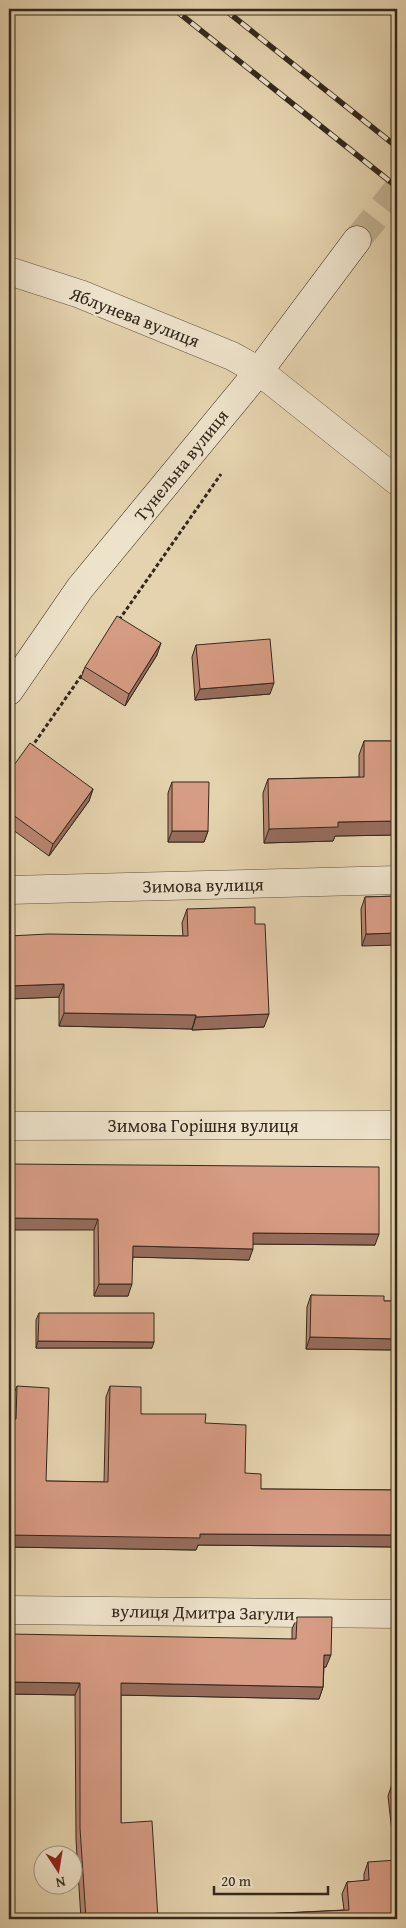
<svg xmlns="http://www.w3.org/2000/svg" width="406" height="1928" viewBox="0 0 406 1928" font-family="'Gentium Book Plus',serif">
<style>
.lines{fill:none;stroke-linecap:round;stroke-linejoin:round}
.secondary-tunnel{stroke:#c1b191;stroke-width:28;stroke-dasharray:28 14;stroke-linecap:butt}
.minor-casing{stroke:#605340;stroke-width:29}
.secondary-casing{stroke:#34281c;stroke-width:29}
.path{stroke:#34281c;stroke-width:3;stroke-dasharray:4 2.5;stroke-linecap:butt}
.minor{stroke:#ede2ca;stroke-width:28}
.secondary{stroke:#ede2ca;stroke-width:28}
.rail-casing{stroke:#34281c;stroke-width:5.5}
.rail{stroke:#ede2ca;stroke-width:4;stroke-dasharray:11;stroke-linecap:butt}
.wall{fill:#b98672;stroke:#34281c}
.shaded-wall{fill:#966d5c;stroke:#34281c}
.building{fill:#d79c84;stroke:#34281c}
.labels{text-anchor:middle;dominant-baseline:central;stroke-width:5;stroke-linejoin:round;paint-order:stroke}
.street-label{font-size:18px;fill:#34281c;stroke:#ede2ca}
</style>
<rect width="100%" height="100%" fill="#e4d3ae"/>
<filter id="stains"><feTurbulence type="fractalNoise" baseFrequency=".004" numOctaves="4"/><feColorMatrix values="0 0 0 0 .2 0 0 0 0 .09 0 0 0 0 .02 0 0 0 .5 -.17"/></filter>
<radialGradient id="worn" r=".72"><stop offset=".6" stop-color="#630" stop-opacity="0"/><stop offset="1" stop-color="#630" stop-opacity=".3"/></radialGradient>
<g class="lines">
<path class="secondary-tunnel" d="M357 240 397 190"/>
<g class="minor-casing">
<path id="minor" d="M9 271 80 294 232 356 259 371 397 481
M9 890 397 880
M9 1126 397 1125
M9 1610 397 1614"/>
</g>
<g class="secondary-casing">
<path id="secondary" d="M9 691 80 588 259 371 357 240"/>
</g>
<path class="path" d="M119 620 221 474
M31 748 86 669"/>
<use href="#minor" class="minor"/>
<use href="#secondary" class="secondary"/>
<g class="rail-casing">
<path id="rail" d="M174 9 397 187
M224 9 397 147"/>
</g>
<use href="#rail" class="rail"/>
</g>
<path class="wall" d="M196 645 270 694 195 700 192 657Z
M157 655 125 706 81 678 85 667Z
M364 741H397V828L395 835 335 836 333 841 264 843 263 793 268 779 359 777V755Z
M9 772 93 789 89 801 49 856 9 827Z
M172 782 208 831 204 842H168V793Z
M397 896 362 946 361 909 365 897Z
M187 909 255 924 264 1027 192 1030V1029L59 1026V997L9 999V936H183L182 923Z
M9 1164 375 1245 253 1244 249 1260 133 1257 128 1296H94V1230Z
M311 1295 384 1301H397V1350L306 1349 307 1307Z
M39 1313 152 1348H36V1320Z
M17 1386 46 1481 104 1482 106 1397 110 1386 141 1414 205 1423 245 1473 261 1489 397 1490V1547L198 1545 196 1550 9 1547V1419H12V1397Z
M297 1617 326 1667H324L323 1687 319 1699 121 1695V1823L158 1919H81L76 1840 75 1695 9 1694 292 1639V1629Z
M397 1783V1849L394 1850 388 1796 392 1784Z
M368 1862 397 1919H260L262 1914 344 1910 342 1894 347 1882 364 1881V1874Z"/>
<path class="shaded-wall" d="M161 643 157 655 125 706 129 694Z
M274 683 270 694 195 700 200 689Z
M93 789 89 801 49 856 53 844Z
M397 821V828L395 835 335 836 333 841 264 843 269 829 338 822Z
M172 831H208L204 842H168Z
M397 933V945L362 946 366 934Z
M64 984 59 997 9 999V986Z
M64 1013 196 1015 192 1029 59 1026Z
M269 1014 264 1027 192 1030 196 1017Z
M9 1218 98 1219 94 1230H9Z
M253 1233 379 1234 375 1245 249 1244Z
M133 1246 253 1249 249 1260 129 1257Z
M99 1284H132L128 1296H94Z
M310 1337 397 1339V1350L306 1349Z
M38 1341 154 1342 152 1348H36Z
M200 1534 397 1535V1547L198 1545 196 1550 9 1547V1535Z
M324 1655H331L326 1667H320Z
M9 1682 80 1683 75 1695 9 1694Z
M121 1683 323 1687 319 1699 116 1695Z
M397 1841V1849L394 1850Z"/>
<path class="building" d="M9 279 14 281 9 298Z
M117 616 161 643 129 694 85 667Z
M270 639 274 683 200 689 196 645Z
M364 741H397V821L338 822V827L269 829 268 779 364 777Z
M30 743 93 789 53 844 9 812V772Z
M172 782H209L208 831H172Z
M397 896V933L366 934 365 897Z
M255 907V924H265L269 1014 196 1017V1015L64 1013V984L9 986V936L48 934 188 936 187 909Z
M9 1164 379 1167V1234L253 1233V1249L133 1246 132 1284H99L98 1219 9 1218Z
M311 1295 384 1296V1301H397V1339L310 1337Z
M39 1313H154V1342L38 1341Z
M17 1386 49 1388 46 1481 108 1482 110 1386 141 1387V1414H206L205 1423 246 1425 245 1473 261 1474V1489L397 1490V1535L200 1534V1538L9 1535V1419H16Z
M297 1617H332L331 1655H324L323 1687 121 1683V1823L152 1821 158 1919H86L80 1828V1683L9 1682V1634L296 1639Z
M397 1783V1829L392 1784Z
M9 1860 13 1919H9Z
M397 1860V1919H262V1914L349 1910 347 1882 369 1880 368 1862Z"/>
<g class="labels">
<g class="street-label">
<text transform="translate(135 317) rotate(21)">Яблунева вулиця</text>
<text transform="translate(181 465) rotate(-51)">Тунельна вулиця</text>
<text transform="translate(203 885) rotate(-1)">Зимова вулиця</text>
<text x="203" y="1125">Зимова Горішня вулиця</text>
<text transform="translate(203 1612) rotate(1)">вулиця Дмитра Загули</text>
</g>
</g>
<rect width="406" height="1928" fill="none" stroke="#e4d3ae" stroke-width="30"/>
<rect x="10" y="10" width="386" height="1908" fill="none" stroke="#34281c" stroke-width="2.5"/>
<rect x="15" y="15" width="376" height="1898" fill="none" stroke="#34281c"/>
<g transform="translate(58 1870) rotate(168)"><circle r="24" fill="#ede2ca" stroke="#a39884"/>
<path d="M0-4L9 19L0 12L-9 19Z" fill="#8f2418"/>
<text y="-8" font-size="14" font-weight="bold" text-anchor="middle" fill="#34281c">N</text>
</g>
<path d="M214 1886v8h114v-8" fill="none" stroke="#34281c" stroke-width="2.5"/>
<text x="221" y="1886" font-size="15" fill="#34281c" stroke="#ede2ca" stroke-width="4" paint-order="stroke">20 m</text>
<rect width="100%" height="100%" filter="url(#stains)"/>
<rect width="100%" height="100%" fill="url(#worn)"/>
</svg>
